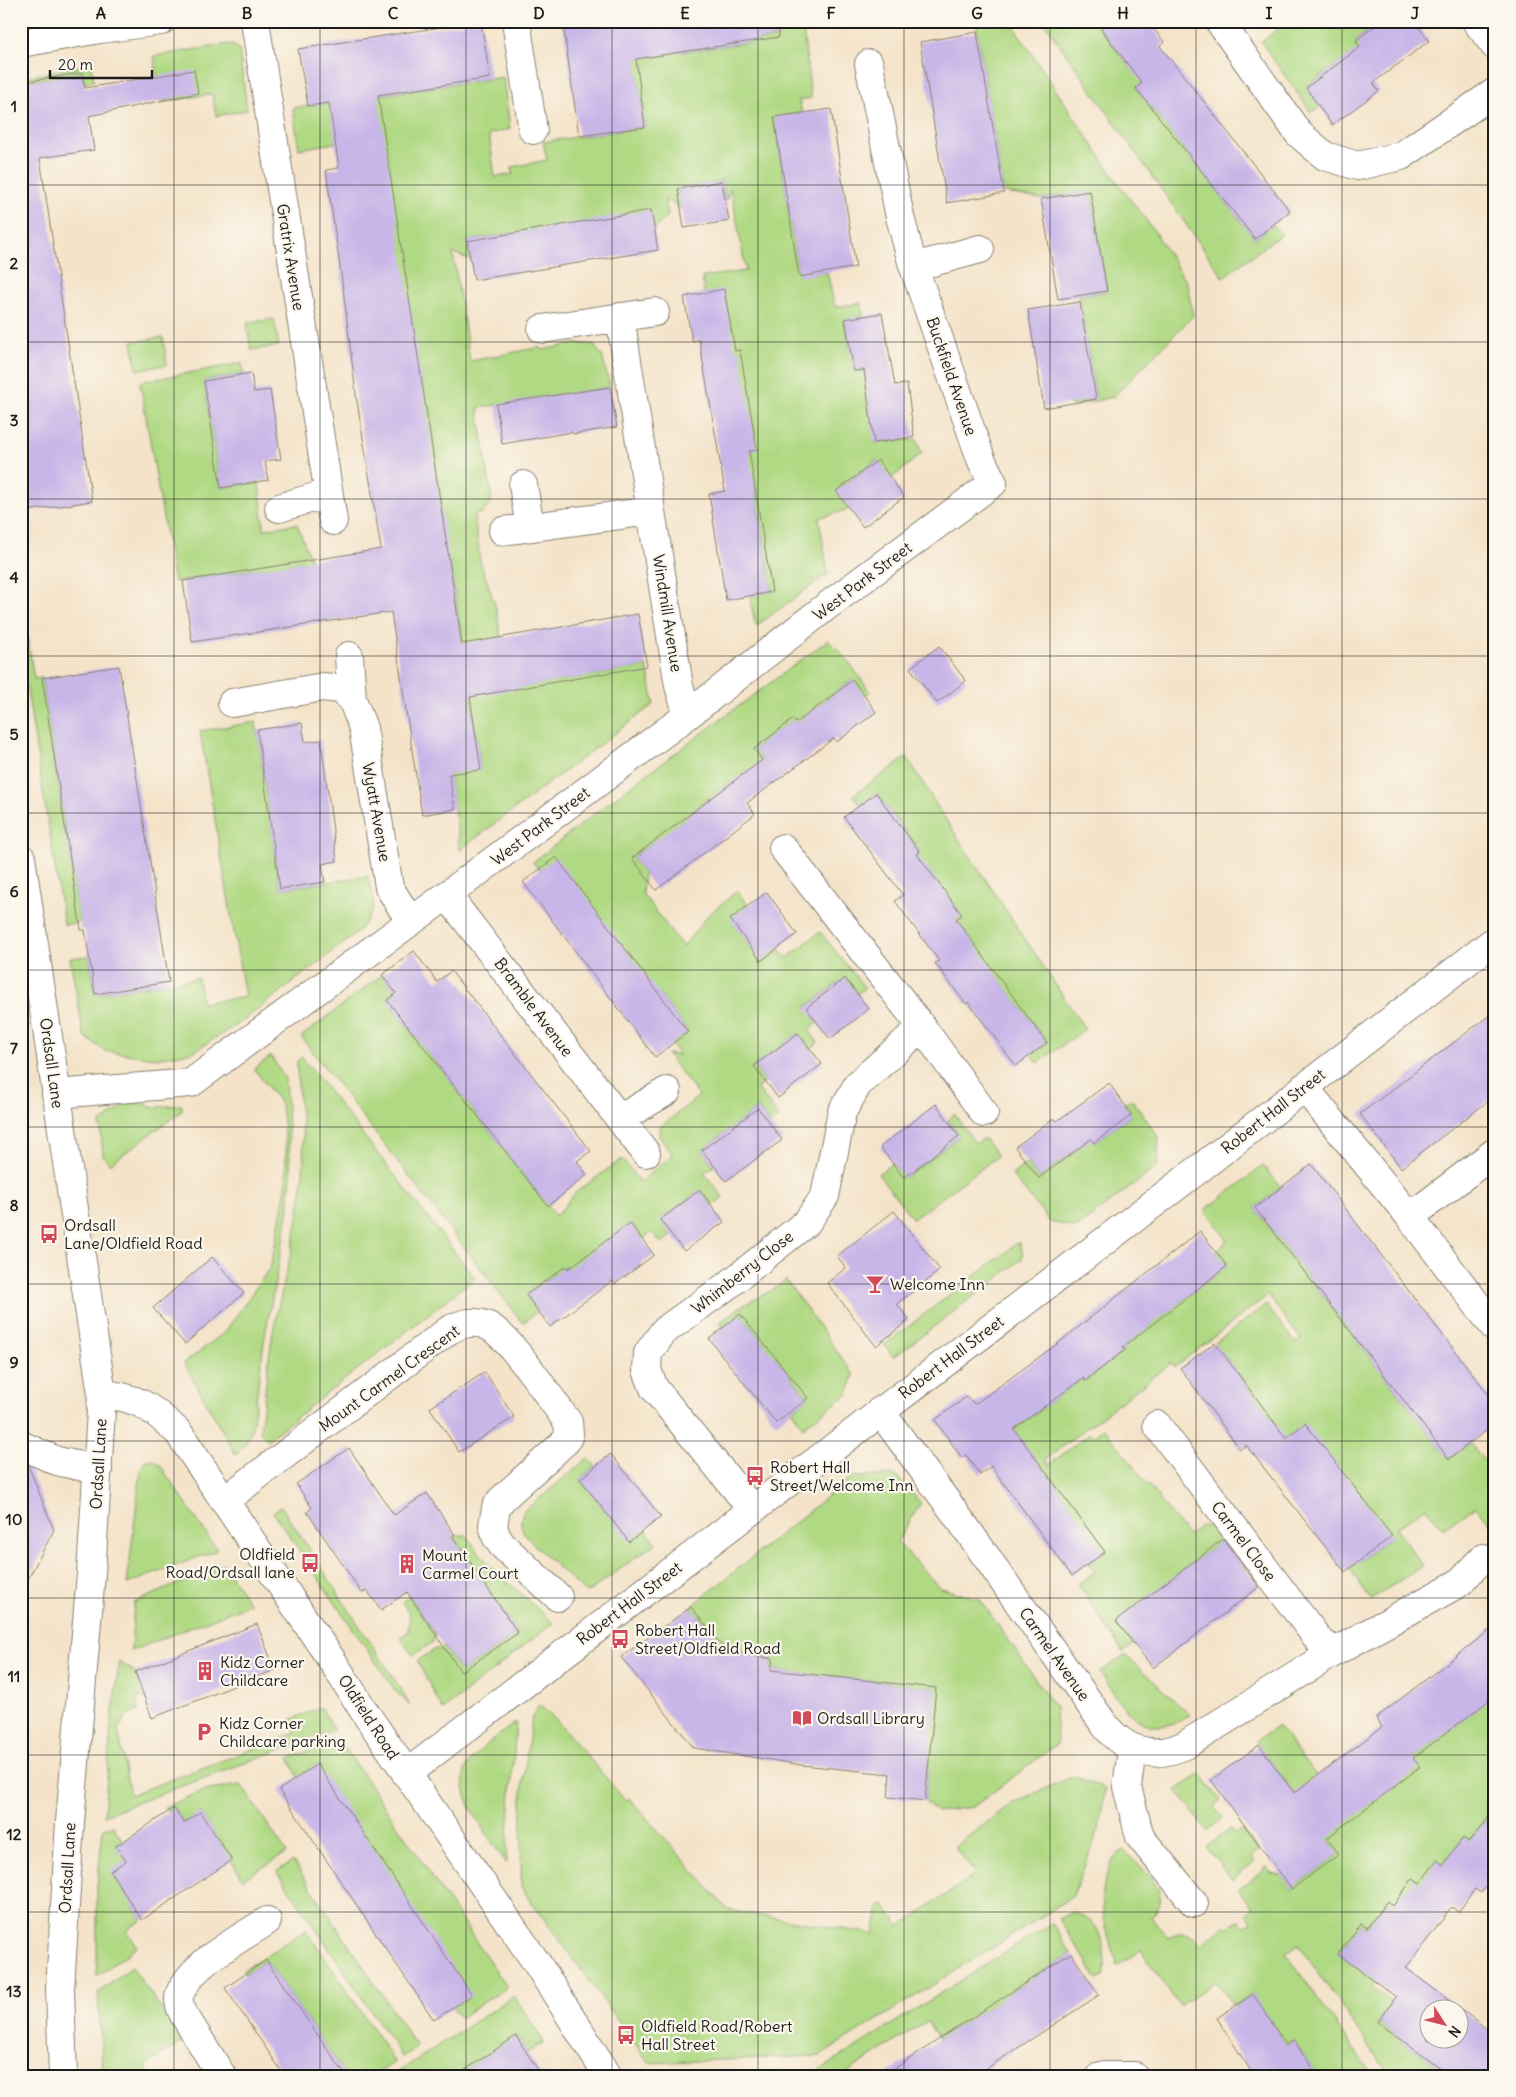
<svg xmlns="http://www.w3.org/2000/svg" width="1516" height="2097" viewBox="0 0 1516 2097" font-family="Delius,sans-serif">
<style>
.green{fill:#b0d983;stroke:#667a50}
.building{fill:#c9b6e8;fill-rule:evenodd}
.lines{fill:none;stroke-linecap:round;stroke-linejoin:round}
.street-casing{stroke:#888072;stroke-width:30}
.secondary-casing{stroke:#888072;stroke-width:30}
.primary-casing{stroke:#888072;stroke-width:30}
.street{stroke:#fff;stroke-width:28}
.secondary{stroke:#fff;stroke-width:28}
.primary{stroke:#fff;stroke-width:28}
.grid{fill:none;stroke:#1c1c1c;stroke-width:1;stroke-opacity:0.55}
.labels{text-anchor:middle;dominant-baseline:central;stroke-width:4.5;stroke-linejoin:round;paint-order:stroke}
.street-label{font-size:16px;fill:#1c1c1c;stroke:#fbf7ec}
.poi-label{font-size:16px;fill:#1c1c1c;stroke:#fbf7ec;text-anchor:start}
.neatline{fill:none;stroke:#1c1c1c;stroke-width:2}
.grid-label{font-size:16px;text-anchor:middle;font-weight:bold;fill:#1c1c1c}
</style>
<rect width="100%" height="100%" fill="#fbf7ec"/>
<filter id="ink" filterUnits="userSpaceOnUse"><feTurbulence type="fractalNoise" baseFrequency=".02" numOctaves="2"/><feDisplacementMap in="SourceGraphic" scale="10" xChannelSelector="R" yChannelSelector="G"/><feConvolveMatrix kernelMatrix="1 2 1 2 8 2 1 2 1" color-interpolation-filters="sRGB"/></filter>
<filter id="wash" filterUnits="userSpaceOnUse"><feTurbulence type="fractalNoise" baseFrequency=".0096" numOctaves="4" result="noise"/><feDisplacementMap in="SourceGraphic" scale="20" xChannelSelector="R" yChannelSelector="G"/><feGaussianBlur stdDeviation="1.12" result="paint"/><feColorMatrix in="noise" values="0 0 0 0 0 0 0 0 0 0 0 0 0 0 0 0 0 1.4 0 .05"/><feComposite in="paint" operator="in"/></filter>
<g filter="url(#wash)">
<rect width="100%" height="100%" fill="#f4e3c9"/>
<path class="green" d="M630 21 683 52 781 37 779 22 802 21 811 98 799 100 802 113 774 118 799 276 827 272 835 307 861 303 863 316 845 320 854 371 873 368 874 443 916 439 922 453 891 479 877 460 837 490 850 509 819 518 828 574 756 626 749 596 772 592 755 486 738 453 756 450C736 394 709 336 702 277L746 271 731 189 726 201 722 181 678 189 681 209 665 199 668 216 654 230 515 253 511 233 468 241 471 260 453 253 470 361 541 347 542 350 578 343 594 345 602 356 610 387 478 408 492 500 483 513 474 515 480 561 496 608 510 689 647 666 654 704 460 850 449 774 481 769 454 588 358 139 299 149 293 108 503 77 510 129 489 134 495 177 513 174 512 167 547 160 543 142 645 127Z
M977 21H1010L1118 183 1155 232 1187 283 1193 316 1113 397 1073 406 1069 403 1096 398 1079 296 1107 291 1090 191 1041 199 1004 193 977 32Z
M1043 21H1098L1096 23 1131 68 1156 73 1136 88 1255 239 1273 225 1282 234 1223 277Z
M1289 21H1382L1356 40 1368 57 1352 54 1306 87 1320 107 1311 112 1261 42Z
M230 44 239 49 247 110 216 116 212 94 161 102 154 56Z
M91 64 94 81 84 83 82 73 24 82 25 92H21V78Z
M274 319 279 346 251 350 247 323Z
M163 337 167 365 137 370 132 342Z
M242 363 244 374 204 381 221 488 259 482 264 529 297 524 311 561 174 582 140 382Z
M21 593 34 679 42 678 80 922 64 925 21 652Z
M828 640 846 658 870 692 864 696 852 680 813 709 805 735 793 720 754 749 765 765 743 798 731 782 692 811 704 827 652 843 632 858 644 874 642 893 683 947 707 916 737 891 748 906 762 960 779 947 787 958 820 932 865 988 857 994 845 978 806 1007 818 1023 809 1030 818 1043 810 1049 798 1033 754 1066 766 1082 757 1088 779 1117 770 1124 758 1108 702 1150 714 1166 704 1173 723 1197 712 1206 700 1190 661 1219 672 1236 661 1243 652 1232 642 1239 630 1223 578 1282 566 1266 526 1295 538 1311 523 1323 301 1037 382 975 396 993 387 1000 556 1216 576 1192 622 1159 640 1182 673 1155 659 1136 660 1127 699 1096 667 1054 679 1055 671 1044 688 1032 659 994 643 1006 533 862 616 797Z
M256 722 280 889 368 876C375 906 378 908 358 932L244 1020 193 1052 156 1058 105 1051 84 1036 70 958 89 956 95 994 198 978 202 1003 245 997 200 731Z
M907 757 938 808 1085 1029 1038 1063 1031 1054 1047 1042 1015 1000 943 929 961 915 905 864 920 852 877 793 861 805 853 795Z
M271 1056 285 1079 291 1174 288 1215 265 1335 252 1428 246 1443 236 1455 184 1363 225 1332 271 1266 286 1188V1150L281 1104 254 1069Z
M302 1057 475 1278 267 1440 260 1431C265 1398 267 1365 273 1332 283 1280 300 1229 303 1175 306 1136 297 1100 297 1061Z
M1132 1099 1159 1138 1157 1167 1076 1228 1050 1222 1012 1175 1027 1163 1039 1178 1078 1149 1066 1133 1082 1127 1094 1143 1132 1115 1124 1104Z
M140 1103 155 1107 182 1105V1111L110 1164 103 1156 100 1123 122 1108 120 1104Z
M954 1114 976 1144 984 1138 998 1156 913 1219 878 1174 892 1163 905 1178 959 1136 948 1120Z
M1263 1166 1281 1187 1255 1208 1449 1459 1470 1443 1495 1474V1530L1476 1506 1443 1529 1426 1507 1396 1528 1423 1566 1371 1599 1349 1569 1392 1536 1268 1452 1275 1423 1215 1343 1266 1305 1296 1343 1301 1340 1268 1295 1175 1367 1171 1363 1045 1460 1049 1465 1090 1433 1093 1436 1104 1428 1188 1536 1200 1526H1216L1248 1559 1242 1562 1223 1539 1117 1621 1134 1644 1123 1652 1078 1584 1095 1572 1089 1564 1104 1552 1000 1439 1083 1378 1085 1381 1125 1350 1122 1347 1227 1266 1215 1251 1228 1241 1205 1210Z
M1019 1242 1023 1255 1021 1260 894 1357 884 1345Z
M786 1280 854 1375 848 1394 803 1427 792 1411 808 1398 775 1357 753 1363 769 1350 740 1314 724 1327 719 1323 740 1307 776 1288Z
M588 1458 595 1466 580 1479 629 1541 645 1529 656 1543 587 1593C572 1580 533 1547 523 1531 520 1525 521 1519 523 1512Z
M145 1460H153L160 1465 217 1550 127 1584 141 1469Z
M895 1475 921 1503 897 1542 940 1588 980 1599 1055 1708 1057 1744 973 1807 937 1812 925 1801 935 1688 771 1670 773 1659 743 1654 740 1669 691 1607 851 1477Z
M281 1506 402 1691 410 1706 397 1693 273 1512Z
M455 1535H466L490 1566 553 1623 443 1710 417 1661 437 1648 439 1650 444 1647 461 1672 518 1633 453 1537Z
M223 1564 250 1604 131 1651 134 1603Z
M410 1596 436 1636 432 1640 433 1642 413 1655 400 1637 408 1632 410 1615 402 1602Z
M1125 1655 1190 1715C1141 1745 1124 1708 1100 1672Z
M119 1662 135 1672 145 1698 137 1697 138 1711 128 1714 118 1729 130 1795 290 1735 295 1732 290 1720 321 1707 334 1730 104 1815 111 1727Z
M1495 1695V1819L1489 1816 1469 1842 1463 1838 1443 1865 1437 1860 1420 1883 1413 1879 1393 1906 1387 1901 1367 1928 1361 1924 1338 1954 1376 1982 1372 1988 1392 2003 1378 2022 1450 2076H1390L1298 1944 1286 1954 1373 2076H1317L1294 2040 1286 2045 1253 1995 1234 2006 1216 1981 1180 2007 1141 1950 1117 1966C1108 1932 1095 1907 1108 1871 1112 1861 1114 1856 1124 1850 1139 1866 1178 1895 1151 1916L1168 1938C1181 1931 1191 1933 1202 1944L1224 1925 1227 1928 1239 1920 1244 1927 1252 1921 1246 1913 1253 1908 1238 1889 1267 1867 1271 1873 1282 1875 1292 1889 1339 1854 1256 1741 1278 1726 1333 1798 1413 1758Z
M539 1705 558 1722 625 1800 629 1798 728 1910 874 1934 879 1906 884 1905 900 1926 976 1874 954 1847 1011 1804 1073 1776 1105 1789 1099 1829 1073 1895 1046 1914 820 2056 649 2063 521 1887 522 1791 532 1717Z
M516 1722 506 1863C491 1839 449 1791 469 1763 481 1747 500 1735 516 1722Z
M340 1741 507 1987 460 2018 298 1777 289 1758Z
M1201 1774 1221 1801 1214 1806 1223 1818 1207 1831 1176 1790Z
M241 1785 287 1853 243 1879 200 1812 184 1823 174 1808 168 1812 164 1807 203 1791Z
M113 1826 123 1841 116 1846 126 1861 111 1871 142 1920 127 1930 137 1947 97 1976V1887L103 1828Z
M1230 1829 1234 1835 1242 1829 1259 1851 1251 1857 1255 1862 1232 1880 1206 1847Z
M293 1861 417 2047 402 2057 277 1871Z
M1073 1912C1078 1914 1084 1916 1088 1919 1103 1928 1106 1959 1105 1975L1098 1979 1059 1919Z
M1052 1923 1071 1953 939 2040 927 2021 848 2072 849 2076H810Z
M306 1930 395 2062 374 2076H346L266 1960 245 1974 242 1970Z
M132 1967 183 2041 145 2066 148 2071 141 2076H103L98 1993Z
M514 1996 544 2042 527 2053 516 2037 456 2076H392Z
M798 2071 790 2076H694Z"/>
<g id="blocks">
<path class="building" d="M481 21 490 78 378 95 462 644 638 614 647 666 470 697 481 770 449 774 455 809 422 815 391 612 192 642 183 581 381 549 356 395 343 288 326 170 339 168 329 103 308 106 298 49Z
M582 21H778L779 37 636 59 645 127 579 136 563 24Z
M1095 21H1148L1164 42 1160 46 1290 211 1255 239 1136 88 1142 83Z
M1382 21H1415L1429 41 1373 83 1379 91 1332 125 1306 88 1360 47 1356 40Z
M977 32 1004 193 947 203 920 42Z
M194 70 198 93 89 116 94 150 40 158 92 501 21 512V92H25L24 82 82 73 85 88Z
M831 109 856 267 799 277 774 117Z
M722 181 729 221 684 228 678 189Z
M1090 191 1107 291 1058 299 1041 199Z
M651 210 658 250 474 280 467 241Z
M724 289 735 351 740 350 757 450 749 451 772 592 726 600 709 494 725 491 699 339 692 341 684 297Z
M1080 302 1096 399 1044 408 1028 310Z
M882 313 895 385 907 384 914 437 874 443 864 370 854 371 845 319Z
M251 373 254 392 270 390 281 459 265 461 268 480 221 488 204 381Z
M610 387 617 427 573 434 572 432 502 444 496 404Z
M878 460 904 497 863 527 836 491Z
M939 646 966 681 937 703 910 668Z
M119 666 169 982 95 994 85 930H81L42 678Z
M853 680 876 712 837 742 834 738 747 803 755 814 656 890 632 858 762 760 754 749 793 719 796 723Z
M302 723 305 742 321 740 337 861 322 864 325 882 280 889 257 730Z
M876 793 920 852 917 854 962 915 956 919 1047 1043 1016 1066 968 1002 966 1004 935 963 939 961 895 901 903 895 844 817Z
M556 857 688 1032 655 1057 523 882Z
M767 892 797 934 761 961 730 919Z
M414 951 437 982 451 971 591 1151 577 1161 587 1175 548 1206 387 1000 396 993 382 975Z
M845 978 869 1009 830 1039 806 1008Z
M1495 1011V1096L1401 1168 1360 1114Z
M798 1033 822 1064 778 1098 754 1066Z
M1109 1083 1132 1115 1094 1143 1091 1139 1039 1178 1015 1147 1054 1118 1057 1121Z
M936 1104 959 1136 904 1178 880 1147Z
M758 1108 782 1140 726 1181 702 1150Z
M1311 1164 1495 1403V1424L1449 1459 1255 1208Z
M700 1190 724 1222 684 1251 660 1220Z
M894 1211 940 1270 897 1304 909 1320 876 1346 827 1283 846 1268 837 1256Z
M630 1223 654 1255 615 1284 612 1281 550 1327 526 1295 566 1266 568 1269Z
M1200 1231 1227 1266 1123 1347 1125 1350 1085 1381 1083 1378 1014 1429 1105 1552 1072 1576 991 1466 980 1475 966 1455 962 1458 935 1420 966 1397 975 1404 1057 1344Z
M212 1257 244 1293 185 1344 153 1308Z
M740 1314 808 1398 776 1423 709 1339Z
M1215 1343 1286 1438 1305 1423 1392 1536 1345 1572 1246 1445 1240 1449 1180 1368Z
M485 1372 514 1417 459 1452 430 1408Z
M349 1448 394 1515 427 1493 455 1535 453 1537 518 1633 461 1672 407 1592 381 1610 367 1590 362 1593 307 1512 312 1508 296 1484Z
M611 1454 661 1517 629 1542 580 1479Z
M21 1462 28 1465 54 1530 21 1592Z
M1223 1539 1259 1587 1153 1668 1116 1621Z
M691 1607 726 1651 773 1659 771 1670 936 1688 925 1801 888 1797 890 1774 802 1765 694 1748 621 1657Z
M257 1624 275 1670 152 1718 135 1672Z
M1495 1626V1696L1413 1758 1420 1767 1327 1838 1339 1854 1292 1889 1211 1780 1259 1745 1294 1793 1382 1727 1376 1718Z
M317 1764 472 1995 434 2020 279 1790Z
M174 1808 184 1823 200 1812 232 1860 142 1920 110 1871 126 1861 116 1846Z
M1495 1809V1875L1481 1893 1475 1889 1458 1912 1452 1907 1406 1968 1495 2035V2076H1450L1378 2022 1396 1997 1338 1954 1361 1924 1367 1928 1387 1901 1393 1906 1413 1878 1420 1883 1437 1860 1443 1865 1463 1838 1469 1842ZM1428 2010H1458V2040H1428Z
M1071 1953 1099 1995 975 2076H883Z
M266 1960 315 2031 346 2076H285L225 1988Z
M1253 1994 1286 2045 1294 2040 1317 2076H1254L1217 2018Z
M516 2036 542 2076H456Z"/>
</g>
</g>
<g filter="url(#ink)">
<use href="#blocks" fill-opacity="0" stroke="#888072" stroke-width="1"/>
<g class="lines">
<g class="street-casing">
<path id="street" d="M255 21 333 521
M516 21 533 130
M1219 21 1299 134 1325 156 1358 166 1401 156 1495 92
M1476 21 1495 46
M21 43 100 29 161 21
M914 267 980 249
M620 317 679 686 688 715
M542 329 655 312
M523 485 530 527
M279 508 328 493
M503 531 651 511
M349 656 352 699
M232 703 323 687 340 689 352 699 363 728 389 887 410 921
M783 848 922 1027 984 1113
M447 895 646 1153
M1304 1087 1410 1217 1495 1328
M56 1094 191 1083 447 895 688 715 827 606 993 483 981 459 912 262 900 217 869 64
M620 1119 667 1091
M1410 1217 1495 1152
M880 1411 966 1528 1104 1724C1125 1752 1153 1760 1185 1745L1336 1651 1459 1583 1483 1558
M1157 1425 1321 1643 1336 1651
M21 1445 57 1461 98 1470
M224 1501 449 1330C461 1324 472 1320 486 1325 507 1332 552 1401 568 1422L569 1434 566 1441 501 1500 496 1508 493 1525 496 1536 502 1545 558 1597
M752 1509 654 1388 647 1370 648 1353 664 1331 731 1283 807 1222 825 1196 842 1112 858 1084 922 1027
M1132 1750 1127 1787 1140 1837 1194 1903
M222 2076 184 2015C180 2008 177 2001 180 1993 193 1962 240 1939 267 1921
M1101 2076H1134"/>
</g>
<g class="secondary-casing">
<path id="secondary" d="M406 1774 1199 1169 1495 940
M63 2076 60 1989 70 1822 91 1574 102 1394"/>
</g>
<g class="primary-casing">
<path id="primary" d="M21 858 102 1394C139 1397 152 1408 178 1432L333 1662 364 1711 538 1965 608 2076"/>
</g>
<use href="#street" class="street"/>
<use href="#secondary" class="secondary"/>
<use href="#primary" class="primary"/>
</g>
</g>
<path class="grid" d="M174 21V2076M320 21V2076M466 21V2076M612 21V2076M758 21V2076M904 21V2076M1050 21V2076M1196 21V2076M1342 21V2076M21 185H1495M21 342H1495M21 499H1495M21 656H1495M21 813H1495M21 970H1495M21 1127H1495M21 1284H1495M21 1441H1495M21 1598H1495M21 1755H1495M21 1912H1495"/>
<defs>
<g id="bus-bare" transform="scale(1.5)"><path d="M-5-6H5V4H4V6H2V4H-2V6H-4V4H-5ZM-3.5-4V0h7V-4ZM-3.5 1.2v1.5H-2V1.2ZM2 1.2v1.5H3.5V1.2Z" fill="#d1495b" stroke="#fbf7ec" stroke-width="2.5" paint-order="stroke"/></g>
<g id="bar-bare" transform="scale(1.5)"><path d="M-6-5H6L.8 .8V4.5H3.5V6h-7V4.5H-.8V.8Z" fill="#d1495b" stroke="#fbf7ec" stroke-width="2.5" paint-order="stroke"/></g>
<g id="building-bare" transform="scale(1.5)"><path d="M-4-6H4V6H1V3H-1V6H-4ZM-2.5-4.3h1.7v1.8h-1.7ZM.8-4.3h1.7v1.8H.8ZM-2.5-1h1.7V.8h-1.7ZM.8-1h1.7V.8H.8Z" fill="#d1495b" stroke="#fbf7ec" stroke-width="2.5" paint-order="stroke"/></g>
<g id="library-bare" transform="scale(1.5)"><path d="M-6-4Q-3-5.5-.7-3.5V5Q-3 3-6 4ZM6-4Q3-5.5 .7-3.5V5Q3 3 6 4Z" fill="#d1495b" stroke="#fbf7ec" stroke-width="2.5" paint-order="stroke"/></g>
<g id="parking-bare" transform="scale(1.5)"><path d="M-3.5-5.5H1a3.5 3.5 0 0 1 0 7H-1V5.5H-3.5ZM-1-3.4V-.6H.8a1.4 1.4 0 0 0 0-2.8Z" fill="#d1495b" stroke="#fbf7ec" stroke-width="2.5" paint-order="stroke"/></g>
</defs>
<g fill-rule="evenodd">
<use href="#bus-bare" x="49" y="1234"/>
<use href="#bar-bare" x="875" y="1284"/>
<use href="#bus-bare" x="755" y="1476"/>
<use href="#bus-bare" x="310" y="1563"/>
<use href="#building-bare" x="407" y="1564"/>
<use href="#bus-bare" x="620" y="1639"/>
<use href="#building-bare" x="205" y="1671"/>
<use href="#library-bare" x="802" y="1718"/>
<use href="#parking-bare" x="204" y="1732"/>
<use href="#bus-bare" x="626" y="2035"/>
</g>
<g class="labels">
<g class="street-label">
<text transform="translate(291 257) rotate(81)">Gratrix Avenue</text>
<text transform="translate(952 376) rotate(71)">Buckfield Avenue</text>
<text transform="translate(862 581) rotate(-37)">West Park Street</text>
<text transform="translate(668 613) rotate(81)">Windmill Avenue</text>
<text transform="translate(377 812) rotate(80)">Wyatt Avenue</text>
<text transform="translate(540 826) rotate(-37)">West Park Street</text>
<text transform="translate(534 1007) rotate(53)">Bramble Avenue</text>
<text transform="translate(52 1063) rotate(82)">Ordsall Lane</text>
<text transform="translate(1273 1111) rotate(-38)">Robert Hall Street</text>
<text transform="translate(742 1272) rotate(-38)">Whimberry Close</text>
<text transform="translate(951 1357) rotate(-37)">Robert Hall Street</text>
<text transform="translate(389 1378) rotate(-36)">Mount Carmel Crescent</text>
<text transform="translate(98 1464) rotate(-87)">Ordsall Lane</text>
<text transform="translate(1244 1541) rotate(53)">Carmel Close</text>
<text transform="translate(629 1603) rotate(-37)">Robert Hall Street</text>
<text transform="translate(1055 1654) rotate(55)">Carmel Avenue</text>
<text transform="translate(369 1717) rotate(57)">Oldfield Road</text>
<text transform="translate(67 1868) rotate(-87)">Ordsall Lane</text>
</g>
<g class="poi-label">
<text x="64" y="1225">Ordsall<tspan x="64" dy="18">Lane/Oldfield Road</tspan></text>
<text x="890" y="1284">Welcome Inn</text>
<text x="770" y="1467">Robert Hall<tspan x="770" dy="18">Street/Welcome Inn</tspan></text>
<text x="295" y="1554" text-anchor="end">Oldfield<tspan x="295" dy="18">Road/Ordsall lane</tspan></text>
<text x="422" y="1555">Mount<tspan x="422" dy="18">Carmel Court</tspan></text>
<text x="635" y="1630">Robert Hall<tspan x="635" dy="18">Street/Oldfield Road</tspan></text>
<text x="220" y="1662">Kidz Corner<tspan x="220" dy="18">Childcare</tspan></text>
<text x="817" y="1718">Ordsall Library</text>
<text x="219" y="1723">Kidz Corner<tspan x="219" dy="18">Childcare parking</tspan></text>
<text x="641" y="2026">Oldfield Road/Robert<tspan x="641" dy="18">Hall Street</tspan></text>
</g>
</g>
<rect width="1516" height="2097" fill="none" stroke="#fbf7ec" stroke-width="55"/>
<g transform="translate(1444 2024) rotate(126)"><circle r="24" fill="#fbf7ec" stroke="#a29f99"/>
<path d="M0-4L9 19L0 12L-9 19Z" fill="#d1495b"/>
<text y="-8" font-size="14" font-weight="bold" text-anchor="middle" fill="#1c1c1c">N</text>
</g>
<path d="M50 70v8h102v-8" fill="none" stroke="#1c1c1c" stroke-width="2.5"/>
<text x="58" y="70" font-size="15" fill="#1c1c1c" stroke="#fbf7ec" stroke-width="4" paint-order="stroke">20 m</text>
<rect x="28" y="28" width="1460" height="2042" class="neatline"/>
<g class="grid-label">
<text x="101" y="19">A</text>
<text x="247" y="19">B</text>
<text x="393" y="19">C</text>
<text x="539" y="19">D</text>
<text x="685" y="19">E</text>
<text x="831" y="19">F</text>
<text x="977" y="19">G</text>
<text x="1123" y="19">H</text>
<text x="1269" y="19">I</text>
<text x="1415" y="19">J</text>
<text x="14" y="112">1</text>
<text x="14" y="269">2</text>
<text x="14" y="426">3</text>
<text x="14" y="583">4</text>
<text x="14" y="740">5</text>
<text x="14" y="897">6</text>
<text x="14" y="1054">7</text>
<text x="14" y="1211">8</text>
<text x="14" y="1368">9</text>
<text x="14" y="1525">10</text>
<text x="14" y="1682">11</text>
<text x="14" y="1840">12</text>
<text x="14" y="1997">13</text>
</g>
</svg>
